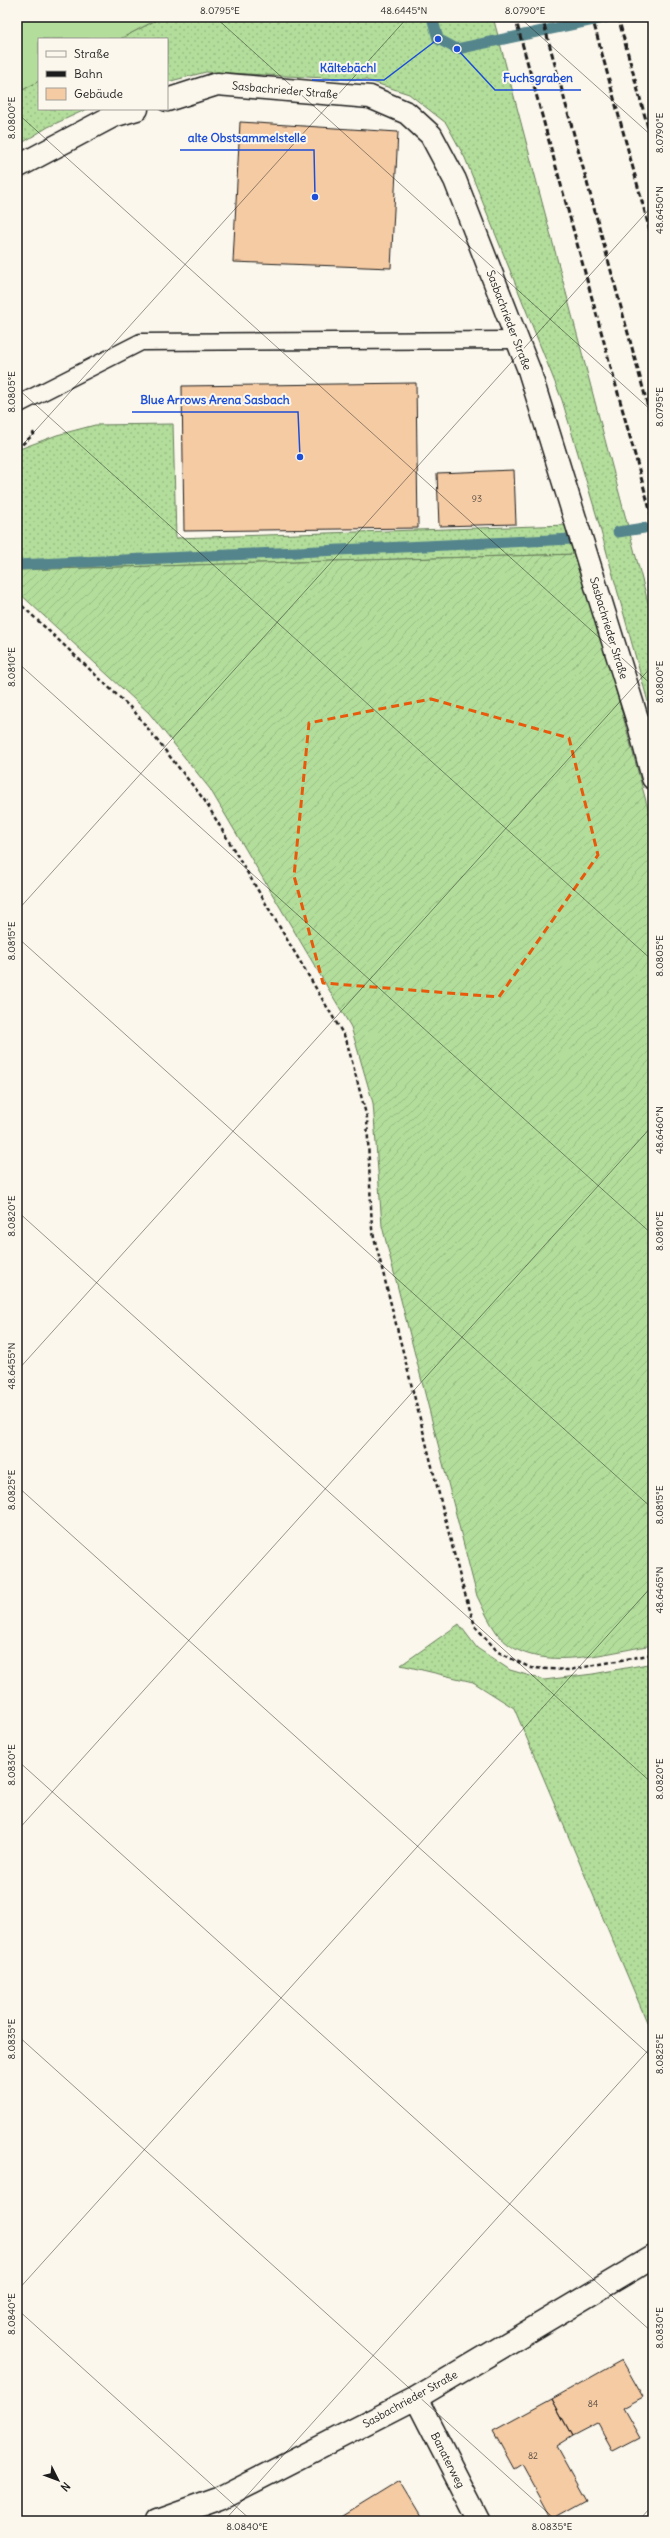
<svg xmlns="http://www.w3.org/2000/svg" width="670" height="2538" viewBox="0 0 670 2538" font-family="Delius,sans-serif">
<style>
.grass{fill:url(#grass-dots);stroke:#677c5b}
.garden{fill:url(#garden-furrows);stroke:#677c5b}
.pitch{fill:#b2dd9a;stroke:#677c5b}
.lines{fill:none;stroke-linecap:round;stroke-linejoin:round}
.stream{stroke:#55858c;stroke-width:11}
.building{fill:#f5cba4;stroke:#1c1c1c}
.service-casing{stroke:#1c1c1c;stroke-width:19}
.minor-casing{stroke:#1c1c1c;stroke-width:25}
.path{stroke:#1c1c1c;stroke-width:2.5;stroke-dasharray:4 3;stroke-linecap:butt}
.service{stroke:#fbf7ec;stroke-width:16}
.minor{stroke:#fbf7ec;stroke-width:22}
.rail{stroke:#1c1c1c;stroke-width:3;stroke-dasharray:6 3;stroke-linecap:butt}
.marked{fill:none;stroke:#e8590c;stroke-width:3;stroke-dasharray:8 5;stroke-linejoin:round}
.ticks{fill:none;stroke:#1c1c1c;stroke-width:1;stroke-opacity:0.45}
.labels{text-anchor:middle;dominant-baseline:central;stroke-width:4;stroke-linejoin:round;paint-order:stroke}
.number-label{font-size:9px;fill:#52483e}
.street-label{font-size:11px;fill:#1c1c1c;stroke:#fbf7ec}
.leader{fill:none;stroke:#1d4ed8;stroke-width:1.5}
.callout-dot{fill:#1d4ed8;stroke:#fbf7ec;stroke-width:1.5}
.callout-label{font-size:12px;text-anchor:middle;font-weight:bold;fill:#1d4ed8;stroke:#fbf7ec;stroke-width:4;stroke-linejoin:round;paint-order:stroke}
.neatline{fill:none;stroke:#1c1c1c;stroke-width:1.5}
.ticks-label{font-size:10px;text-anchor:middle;fill:#1c1c1c}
</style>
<defs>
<pattern id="grass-dots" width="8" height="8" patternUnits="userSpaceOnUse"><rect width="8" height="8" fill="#b2dd9a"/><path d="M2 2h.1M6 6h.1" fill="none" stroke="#98bd84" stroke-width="1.8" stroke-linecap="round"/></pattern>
<pattern id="garden-furrows" width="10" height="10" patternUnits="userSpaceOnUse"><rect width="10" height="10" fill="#b2dd9a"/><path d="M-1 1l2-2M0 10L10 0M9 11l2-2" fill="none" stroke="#98bd84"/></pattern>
</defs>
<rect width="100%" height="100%" fill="#fbf7ec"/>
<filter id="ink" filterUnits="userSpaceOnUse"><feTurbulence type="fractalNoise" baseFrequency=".025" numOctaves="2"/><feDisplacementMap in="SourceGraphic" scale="8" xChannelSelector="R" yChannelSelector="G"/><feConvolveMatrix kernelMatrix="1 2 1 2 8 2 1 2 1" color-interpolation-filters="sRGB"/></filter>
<g filter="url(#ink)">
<path class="grass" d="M162 17H493L653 621V720L597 517 562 400 465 158 446 123 409 94 366 80 206 72 167 82V39H120Z
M39 81V109H87L48 127 17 146V93Z
M173 424 176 538 568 525 579 554 17 570V450L57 435 95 425Z
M459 1624 477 1648 510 1670 544 1680 593 1674 653 1663V2036L514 1708 473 1682 401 1665Z"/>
<path class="garden" d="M579 554 653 827V1645C608 1652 530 1677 497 1633 489 1622 483 1608 477 1596L382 1226 373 1103 351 1027 210 789 149 713 17 591V570Z"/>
<path class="pitch" d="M17 17H162L120 39H39V81L17 93Z"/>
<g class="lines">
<path class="stream" d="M432 17 438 39 457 49 608 17
M618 532 644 528
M17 565 573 539"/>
</g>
<path class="building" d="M240 122 398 132 391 268 233 262Z
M416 383 418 528 184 531 182 386Z
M514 470 516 524 439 526 437 473Z
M622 2360 643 2397 623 2408 640 2438 613 2452 597 2423 572 2436 552 2399Z
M552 2399 572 2436 556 2446 586 2500 552 2519 522 2464 514 2469 493 2431Z
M400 2481 421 2516 412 2521H335Z"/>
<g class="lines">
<g class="service-casing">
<path id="service" d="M17 405 141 342 517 340"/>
</g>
<g class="minor-casing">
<path id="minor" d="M167 100 217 84 370 97 407 113 431 135 455 180 529 370 639 725 653 778
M17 167 113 116 137 109
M416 2398 479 2521
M157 2521 221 2498 416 2398 653 2257"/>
</g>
<path class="path" d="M17 449 34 434 31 430
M17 601 134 711 205 801 346 1039 367 1118 372 1229 461 1581 475 1626 498 1652 531 1668 569 1670 653 1654"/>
<use href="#service" class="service"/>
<use href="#minor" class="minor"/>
<path class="rail" d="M515 17 653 521
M542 17 653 425
M592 17 653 242
M618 17 653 146"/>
</g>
</g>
<path class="marked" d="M431 699 569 738 598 855 499 997 323 983 294 876 309 723Z"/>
<path class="ticks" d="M215 17 653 412M519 17 653 137M17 113 653 686M17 388 653 961M17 451 408 17M17 662 653 1235M17 911 653 205M17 937 653 1509M17 1211 653 1784M17 1371 653 665M17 1486 653 2058M17 1760 653 2333M17 1831 653 1125M17 2035 557 2521M17 2291 653 1585M17 2309 252 2521M224 2521 653 2045M638 2521 653 2505"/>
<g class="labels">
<g class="number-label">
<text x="477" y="498">93</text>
<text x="593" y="2403">84</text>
<text x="533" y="2455">82</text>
</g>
<g class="street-label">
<text transform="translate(285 90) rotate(5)">Sasbachrieder Straße</text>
<text transform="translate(509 320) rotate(69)">Sasbachrieder Straße</text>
<text transform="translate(609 628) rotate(73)">Sasbachrieder Straße</text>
<text transform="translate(410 2399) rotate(-29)">Sasbachrieder Straße</text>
<text transform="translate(448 2460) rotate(63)">Banaterweg</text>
</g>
</g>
<path class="leader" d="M438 39L384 80H312M457 49L495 90H581M315 197L314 150H180M300 457L298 412H132"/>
<g class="callout-dot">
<circle cx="438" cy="39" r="4"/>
<circle cx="457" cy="49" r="4"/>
<circle cx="315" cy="197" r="4"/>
<circle cx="300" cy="457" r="4"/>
</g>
<g class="callout-label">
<text x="348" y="72">Kältebächl</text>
<text x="538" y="82">Fuchsgraben</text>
<text x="247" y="142">alte Obstsammelstelle</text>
<text x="215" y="404">Blue Arrows Arena Sasbach</text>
</g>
<rect width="670" height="2538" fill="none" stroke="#fbf7ec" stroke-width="44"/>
<rect x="38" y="38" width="130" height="72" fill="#fbf7ec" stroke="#a29f99"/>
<rect x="46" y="51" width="20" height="6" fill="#fbf7ec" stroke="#a29f99"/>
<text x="74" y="58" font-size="12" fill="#1c1c1c">Straße</text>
<rect x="46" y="71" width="20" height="6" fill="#1c1c1c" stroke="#a29f99"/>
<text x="74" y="78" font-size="12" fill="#1c1c1c">Bahn</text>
<rect x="46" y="88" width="20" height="12" fill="#f5cba4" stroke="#a29f99"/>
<text x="74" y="98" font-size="12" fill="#1c1c1c">Gebäude</text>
<g transform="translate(58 2480) rotate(132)" stroke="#fbf7ec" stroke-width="3" paint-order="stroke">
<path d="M0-3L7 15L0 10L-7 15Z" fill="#1c1c1c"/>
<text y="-6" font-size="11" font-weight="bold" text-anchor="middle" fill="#1c1c1c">N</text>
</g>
<rect x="22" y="22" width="626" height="2494" class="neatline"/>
<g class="ticks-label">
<text x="220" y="14">8.0795°E</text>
<text x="404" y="14">48.6445°N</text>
<text x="525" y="14">8.0790°E</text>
<text transform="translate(11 118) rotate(-90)" y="4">8.0800°E</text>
<text transform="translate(659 133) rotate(-90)" y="4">8.0790°E</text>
<text transform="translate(659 210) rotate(-90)" y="4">48.6450°N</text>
<text transform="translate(11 392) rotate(-90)" y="4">8.0805°E</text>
<text transform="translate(659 407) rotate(-90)" y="4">8.0795°E</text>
<text transform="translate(11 667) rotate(-90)" y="4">8.0810°E</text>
<text transform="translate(659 682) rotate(-90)" y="4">8.0800°E</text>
<text transform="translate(11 941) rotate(-90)" y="4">8.0815°E</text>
<text transform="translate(659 956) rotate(-90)" y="4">8.0805°E</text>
<text transform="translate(659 1130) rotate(-90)" y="4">48.6460°N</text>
<text transform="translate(11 1216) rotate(-90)" y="4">8.0820°E</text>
<text transform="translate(659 1231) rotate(-90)" y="4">8.0810°E</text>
<text transform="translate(11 1366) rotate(-90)" y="4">48.6455°N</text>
<text transform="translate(11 1490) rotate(-90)" y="4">8.0825°E</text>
<text transform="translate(659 1505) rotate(-90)" y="4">8.0815°E</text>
<text transform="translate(659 1590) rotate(-90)" y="4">48.6465°N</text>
<text transform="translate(11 1765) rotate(-90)" y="4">8.0830°E</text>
<text transform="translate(659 1779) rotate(-90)" y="4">8.0820°E</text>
<text transform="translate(11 2039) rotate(-90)" y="4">8.0835°E</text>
<text transform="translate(659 2054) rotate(-90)" y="4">8.0825°E</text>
<text transform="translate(11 2314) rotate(-90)" y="4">8.0840°E</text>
<text transform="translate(659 2328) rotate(-90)" y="4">8.0830°E</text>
<text x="247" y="2530">8.0840°E</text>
<text x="552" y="2530">8.0835°E</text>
</g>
</svg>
